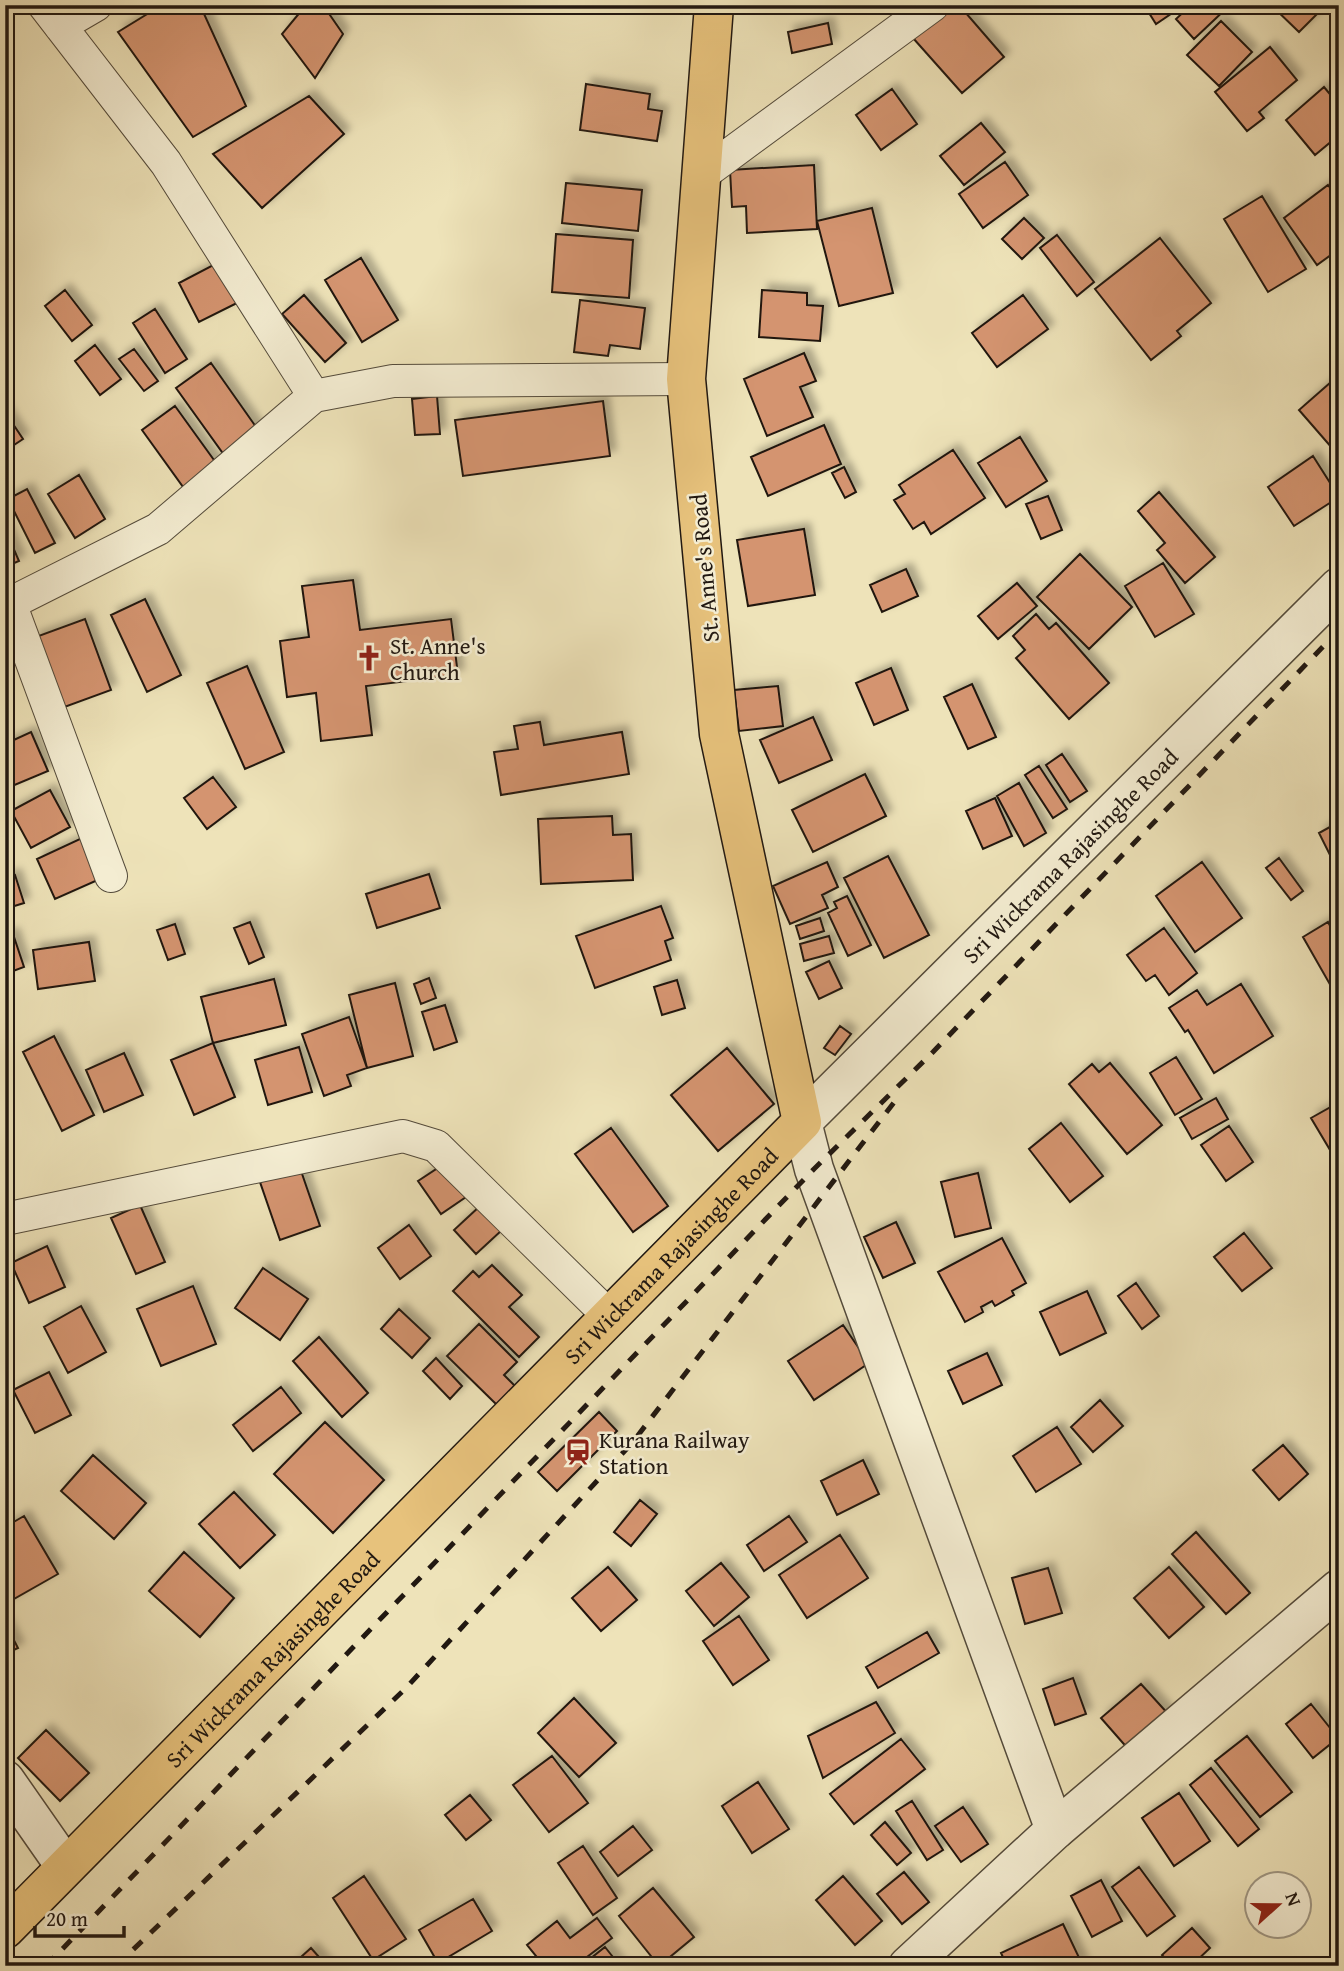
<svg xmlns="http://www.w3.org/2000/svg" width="1344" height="1971" viewBox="0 0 1344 1971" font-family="'Gentium Book Plus',serif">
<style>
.building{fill:#d49470;stroke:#211811;stroke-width:2;filter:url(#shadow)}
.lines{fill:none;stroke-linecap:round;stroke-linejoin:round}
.minor-casing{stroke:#544b3b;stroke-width:34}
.tertiary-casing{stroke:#544b3b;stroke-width:41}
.primary-casing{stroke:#211811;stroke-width:41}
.minor{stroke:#f4edd2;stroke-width:32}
.tertiary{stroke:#f4edd2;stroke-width:38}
.primary{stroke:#e7c27c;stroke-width:38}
.rail{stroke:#211811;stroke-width:5;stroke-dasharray:12 12;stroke-linecap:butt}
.labels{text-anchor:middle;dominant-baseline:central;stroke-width:5;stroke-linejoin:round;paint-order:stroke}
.street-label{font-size:23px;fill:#211811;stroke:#f4edd2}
.poi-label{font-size:23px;fill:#211811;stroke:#f4edd2;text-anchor:start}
</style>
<defs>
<filter id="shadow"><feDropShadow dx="6" dy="-6" stdDeviation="3.5" flood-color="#0004"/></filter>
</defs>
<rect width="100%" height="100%" fill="#eee3b9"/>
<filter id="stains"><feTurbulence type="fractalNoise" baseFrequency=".00286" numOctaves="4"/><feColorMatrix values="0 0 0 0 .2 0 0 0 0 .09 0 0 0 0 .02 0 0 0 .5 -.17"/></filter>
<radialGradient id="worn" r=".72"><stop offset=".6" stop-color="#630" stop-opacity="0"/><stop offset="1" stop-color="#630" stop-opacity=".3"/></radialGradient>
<path class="building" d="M162 5H200L246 106 193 137 118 32Z
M306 5H323L343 34 315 78 282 34Z
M950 5H959L1004 57 962 93 913 38Z
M1144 5H1184L1156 24Z
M1191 5H1230L1194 39 1176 19Z
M1271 5H1314L1320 11 1299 32Z
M1221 21 1252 52 1219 86 1187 55Z
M828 23 832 44 792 53 788 32Z
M1270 47 1297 80 1259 112 1264 118 1247 131 1215 92Z
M586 84 650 94 648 109 662 111 657 141 580 130Z
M1324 87 1339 105V135L1315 155 1286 120Z
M892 89 917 124 881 150 856 115Z
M309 96 344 134 262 208 213 154Z
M981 123 1005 152 964 185 940 156Z
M1005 162 1028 195 983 228 959 194Z
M814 165 817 229 747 233 746 206 732 207 730 170Z
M566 183 642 190 638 231 562 223Z
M1328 185 1339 200V249L1317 265 1284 218Z
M1262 196 1306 269 1268 292 1224 219Z
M872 208 893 293 839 306 817 221Z
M1024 218 1044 238 1022 259 1002 239Z
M556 234 633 240 629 298 552 292Z
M1057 235 1094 282 1077 296 1040 248Z
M1160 238 1211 303 1177 331 1181 336 1151 360 1095 289Z
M361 258 398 320 362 342 325 280Z
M219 262 239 302 199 322 179 283Z
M65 290 92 325 72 341 45 306Z
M762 290 807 293V305L823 306 820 341 759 337Z
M304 295 346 343 325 362 282 314Z
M1023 295 1048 329 997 367 972 333Z
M580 300 645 308 640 349 610 345 608 356 574 352Z
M155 309 187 359 165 373 133 323Z
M95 345 121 379 100 395 75 361Z
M134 349 158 381 144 391 119 359Z
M804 353 816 381 800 387 813 417 767 436 744 379Z
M211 363 261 434 227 459 176 388Z
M1339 375V456L1299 410Z
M437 396 440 434 415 435 412 399Z
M603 401 610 456 463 476 455 420Z
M175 406 219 467 186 491 142 430Z
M5 412 23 439 5 451Z
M824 425 841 464 768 496 751 457Z
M1020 437 1047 481 1006 507 978 463Z
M953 450 985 498 931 534 924 522 913 529 894 500 905 494 899 485Z
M1313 456 1339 497 1294 526 1268 487Z
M844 467 856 492 845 498 832 473Z
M79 475 105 519 75 538 48 494Z
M27 489 55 543 35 553 8 499Z
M1159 492 1215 557 1185 583 1157 550 1165 543 1138 511Z
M1048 496 1062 530 1041 539 1026 504Z
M5 529 19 561 5 567Z
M804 529 815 595 748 606 737 540Z
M1080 554 1132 607 1089 649 1037 597Z
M1163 563 1194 614 1155 637 1125 586Z
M906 569 918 596 882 612 870 585Z
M353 580 360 630 451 619 458 675 366 686 372 735 321 741 316 693 287 697 280 641 309 637 302 586Z
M1017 583 1037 606 998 639 978 616Z
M145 599 181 675 147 692 111 615Z
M1036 614 1049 629 1056 623 1109 683 1069 719 1016 658 1025 650 1013 636Z
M85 619 111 690 59 709 33 638Z
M247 666 284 752 245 769 207 683Z
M891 668 908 710 874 725 856 683Z
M972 684 996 737 968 749 944 697Z
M778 686 783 726 739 731 734 690Z
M813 717 832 760 779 783 760 740Z
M540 722 544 745 622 732 629 774 501 795 494 752 518 749 514 726Z
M31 732 48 771 5 789V744Z
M1062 754 1087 791 1070 802 1046 765Z
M1039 766 1067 809 1053 818 1025 775Z
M865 774 886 816 813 852 792 810Z
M213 777 236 807 207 829 184 798Z
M1019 783 1046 833 1024 846 997 796Z
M50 790 70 827 31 848 11 811Z
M995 798 1012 836 983 849 966 811Z
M612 816 613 835 631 834 633 880 541 884 538 819Z
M1339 822V873L1319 833Z
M82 838 100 879 55 899 37 859Z
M888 856 929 935 884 958 844 878Z
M1279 858 1303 891 1291 900 1266 868Z
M827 862 838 887 822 895 828 908 790 924 773 886Z
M1202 862 1242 918 1195 952 1156 896Z
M429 874 440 908 377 928 366 894Z
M15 875 24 903 5 909V878Z
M847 896 871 945 848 956 828 913 837 908 834 902Z
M661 906 673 938 665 941 671 960 595 988 576 936Z
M820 918 824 931 800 939 796 926Z
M250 922 264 957 249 964 234 928Z
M1328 922 1339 942V984L1332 988 1303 937Z
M175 924 185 954 168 960 157 930Z
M1164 928 1197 973 1169 995 1155 975 1146 981 1127 955Z
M13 934 24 967 5 974V936Z
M829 936 834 953 804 961 800 944Z
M89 942 95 981 38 989 33 950Z
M829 961 842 988 819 999 806 972Z
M429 978 436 998 421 1004 414 984Z
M274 979 286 1025 213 1043 201 997Z
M677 980 685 1008 662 1015 654 987Z
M395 983 413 1056 367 1068 349 995Z
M1241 984 1273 1036 1214 1073 1188 1030 1185 1032 1169 1008 1197 990 1207 1005Z
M445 1005 457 1042 434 1050 422 1012Z
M349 1017 367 1068 347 1075 351 1086 324 1096 302 1034Z
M840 1026 851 1034 835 1055 824 1048Z
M54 1036 94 1115 62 1131 23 1052Z
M213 1043 235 1097 194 1115 171 1060Z
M299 1047 312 1092 268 1105 255 1060Z
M727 1048 774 1104 718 1151 671 1095Z
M124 1053 143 1095 104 1112 86 1070Z
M1176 1057 1202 1099 1175 1115 1150 1073Z
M1110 1063 1162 1125 1127 1154 1069 1084 1092 1064 1099 1072Z
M1216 1098 1228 1119 1192 1139 1180 1118Z
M1338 1103 1339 1105V1165L1311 1118Z
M1061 1123 1103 1176 1070 1202 1029 1149Z
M1229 1126 1253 1162 1226 1181 1201 1145Z
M611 1128 668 1206 633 1232 575 1154Z
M444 1164 466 1197 441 1214 418 1181Z
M300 1168 320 1226 280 1240 260 1182Z
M978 1173 991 1228 955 1237 941 1182Z
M140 1205 165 1262 136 1274 111 1218Z
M480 1206 502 1230 476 1254 454 1230Z
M896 1222 915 1263 883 1278 864 1237Z
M409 1225 431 1256 400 1279 378 1248Z
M1244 1233 1272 1268 1242 1291 1214 1257Z
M1002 1238 1026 1283 1012 1291 1014 1295 995 1306 992 1301 981 1307 983 1312 965 1322 938 1272Z
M47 1246 65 1287 29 1303 11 1263Z
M492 1265 522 1295 509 1307 539 1337 519 1357 453 1291 473 1271 479 1277Z
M263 1268 308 1299 280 1340 235 1308Z
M1136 1283 1159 1316 1142 1329 1118 1296Z
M193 1286 216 1344 161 1366 137 1309Z
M1087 1291 1106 1333 1060 1355 1040 1312Z
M81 1306 106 1352 68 1373 44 1327Z
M399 1309 430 1338 412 1358 381 1329Z
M479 1324 517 1362 504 1375 515 1386 497 1405 447 1356Z
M843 1325 869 1363 814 1400 788 1361Z
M319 1337 368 1393 342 1417 293 1361Z
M987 1353 1002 1385 963 1404 948 1371Z
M436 1358 462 1386 450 1399 423 1371Z
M49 1372 71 1415 35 1433 13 1390Z
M281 1387 301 1413 253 1451 233 1425Z
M1100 1400 1123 1426 1093 1452 1071 1427Z
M599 1412 617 1431 557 1491 538 1472Z
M325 1422 384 1480 333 1533 274 1474Z
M1057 1427 1081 1464 1036 1492 1013 1456Z
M1283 1445 1308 1474 1279 1500 1253 1470Z
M93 1455 146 1503 114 1539 61 1491Z
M863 1460 879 1494 837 1515 821 1481Z
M234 1492 275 1535 240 1568 199 1524Z
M640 1500 657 1514 631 1546 614 1532Z
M24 1516 58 1574 5 1604V1527Z
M789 1516 807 1542 764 1571 747 1545Z
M1196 1532 1250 1593 1226 1614 1172 1554Z
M840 1535 868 1578 807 1618 779 1575Z
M184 1552 234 1598 200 1637 149 1591Z
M721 1563 749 1597 714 1626 686 1591Z
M608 1567 637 1600 601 1631 572 1598Z
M1169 1567 1204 1607 1169 1638 1134 1598Z
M1048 1568 1062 1613 1025 1624 1012 1578Z
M739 1616 769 1660 733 1685 703 1641Z
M5 1623 18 1648 5 1654Z
M927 1632 939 1653 878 1688 866 1667Z
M1073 1678 1086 1714 1055 1725 1043 1689Z
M1141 1684 1170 1716 1130 1751 1101 1718Z
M574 1698 616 1743 579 1777 538 1733Z
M876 1702 895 1733 823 1778 808 1736Z
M1311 1704 1338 1738 1313 1758 1286 1724Z
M46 1730 89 1773 60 1801 18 1758Z
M1247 1736 1292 1792 1260 1817 1215 1761Z
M901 1739 925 1769 854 1824 830 1794Z
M552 1756 588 1803 549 1832 513 1785Z
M1211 1768 1259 1829 1238 1846 1190 1785Z
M758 1782 789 1829 752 1853 722 1806Z
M1179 1793 1210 1841 1174 1866 1142 1818Z
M470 1795 491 1820 466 1840 445 1815Z
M912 1801 943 1850 927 1860 896 1811Z
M963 1807 988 1844 961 1862 935 1826Z
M885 1822 911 1853 897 1865 871 1835Z
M633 1826 652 1850 618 1876 600 1852Z
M583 1846 617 1898 593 1915 558 1863Z
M1139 1867 1175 1916 1147 1936 1112 1887Z
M904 1872 929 1902 902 1924 877 1894Z
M364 1876 406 1939 373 1960 333 1898Z
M843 1876 882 1921 855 1945 816 1900Z
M1101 1880 1122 1921 1092 1937 1071 1896Z
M653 1888 694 1937 659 1966 619 1916Z
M473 1899 492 1931 438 1963 419 1930Z
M597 1918 612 1938 575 1966H544L527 1945 557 1921 570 1938Z
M1063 1924 1083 1966H1007L1001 1953Z
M1192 1928 1210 1948 1191 1966H1172L1162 1955Z
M605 1947 620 1966H581Z
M311 1948 327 1966H291Z"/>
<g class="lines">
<g class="minor-casing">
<path id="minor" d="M44 5 166 163 314 396
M60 26 96 5
M703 174 933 5
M10 603 111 876
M5 606 158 529 314 396 393 381 686 379
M5 1219 403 1136 436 1146 609 1316"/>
</g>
<g class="tertiary-casing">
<g id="tertiary">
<path d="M5 1780 65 1866"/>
<path id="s1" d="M1055 1830 814 1169 802 1122 1339 587"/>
<path d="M908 1966 1055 1830 1339 1589"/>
</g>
</g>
<g class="primary-casing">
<g id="primary">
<path id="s2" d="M5 1929 802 1122 719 734 686 379 714 5"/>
</g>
</g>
<use href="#minor" class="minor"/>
<use href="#tertiary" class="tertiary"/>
<use href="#primary" class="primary"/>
<path class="rail" d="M46 1966 814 1169 933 1052 1339 630
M116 1966 405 1689 632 1443 899 1096"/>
</g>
<defs>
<g id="church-bare" transform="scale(2.1)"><path d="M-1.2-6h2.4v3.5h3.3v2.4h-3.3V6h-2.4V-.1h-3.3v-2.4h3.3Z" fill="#8f2418" stroke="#f4edd2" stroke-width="2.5" paint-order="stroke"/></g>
<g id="station-bare" transform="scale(2.1)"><path d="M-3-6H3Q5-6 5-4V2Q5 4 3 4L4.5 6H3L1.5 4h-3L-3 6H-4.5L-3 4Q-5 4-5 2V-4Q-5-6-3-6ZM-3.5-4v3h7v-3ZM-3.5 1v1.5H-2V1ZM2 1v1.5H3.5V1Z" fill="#8f2418" stroke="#f4edd2" stroke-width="2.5" paint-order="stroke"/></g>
</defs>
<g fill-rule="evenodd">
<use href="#church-bare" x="369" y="658"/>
<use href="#station-bare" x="578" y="1452"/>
</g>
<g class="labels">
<g class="street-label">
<text transform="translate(704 568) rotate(-95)">St. Anne's Road</text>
<text stroke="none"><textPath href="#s1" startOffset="1130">Sri Wickrama Rajasinghe Road</textPath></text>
<text stroke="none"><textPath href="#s2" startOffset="947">Sri Wickrama Rajasinghe Road</textPath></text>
<text stroke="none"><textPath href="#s2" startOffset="380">Sri Wickrama Rajasinghe Road</textPath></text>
</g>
<g class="poi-label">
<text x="390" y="645">St. Anne's<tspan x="390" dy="26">Church</tspan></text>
<text x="599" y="1439">Kurana Railway<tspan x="599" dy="26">Station</tspan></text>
</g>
</g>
<rect width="1344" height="1971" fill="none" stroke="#eee3b9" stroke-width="28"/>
<rect x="7" y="7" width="1330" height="1957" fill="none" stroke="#211811" stroke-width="3.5"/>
<rect x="14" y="14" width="1316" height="1943" fill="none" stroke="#211811" stroke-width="2"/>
<g transform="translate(1278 1905) rotate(69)"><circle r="33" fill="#f4edd2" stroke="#a09885" stroke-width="2"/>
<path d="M0-5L12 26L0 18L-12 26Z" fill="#8f2418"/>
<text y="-10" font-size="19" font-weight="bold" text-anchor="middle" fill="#211811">N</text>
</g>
<path d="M35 1926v10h89v-10" fill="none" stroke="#211811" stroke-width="3.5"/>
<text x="46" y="1926" font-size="21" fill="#211811" stroke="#f4edd2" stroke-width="5" paint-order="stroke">20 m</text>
<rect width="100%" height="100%" filter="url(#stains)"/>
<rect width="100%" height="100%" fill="url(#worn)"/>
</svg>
